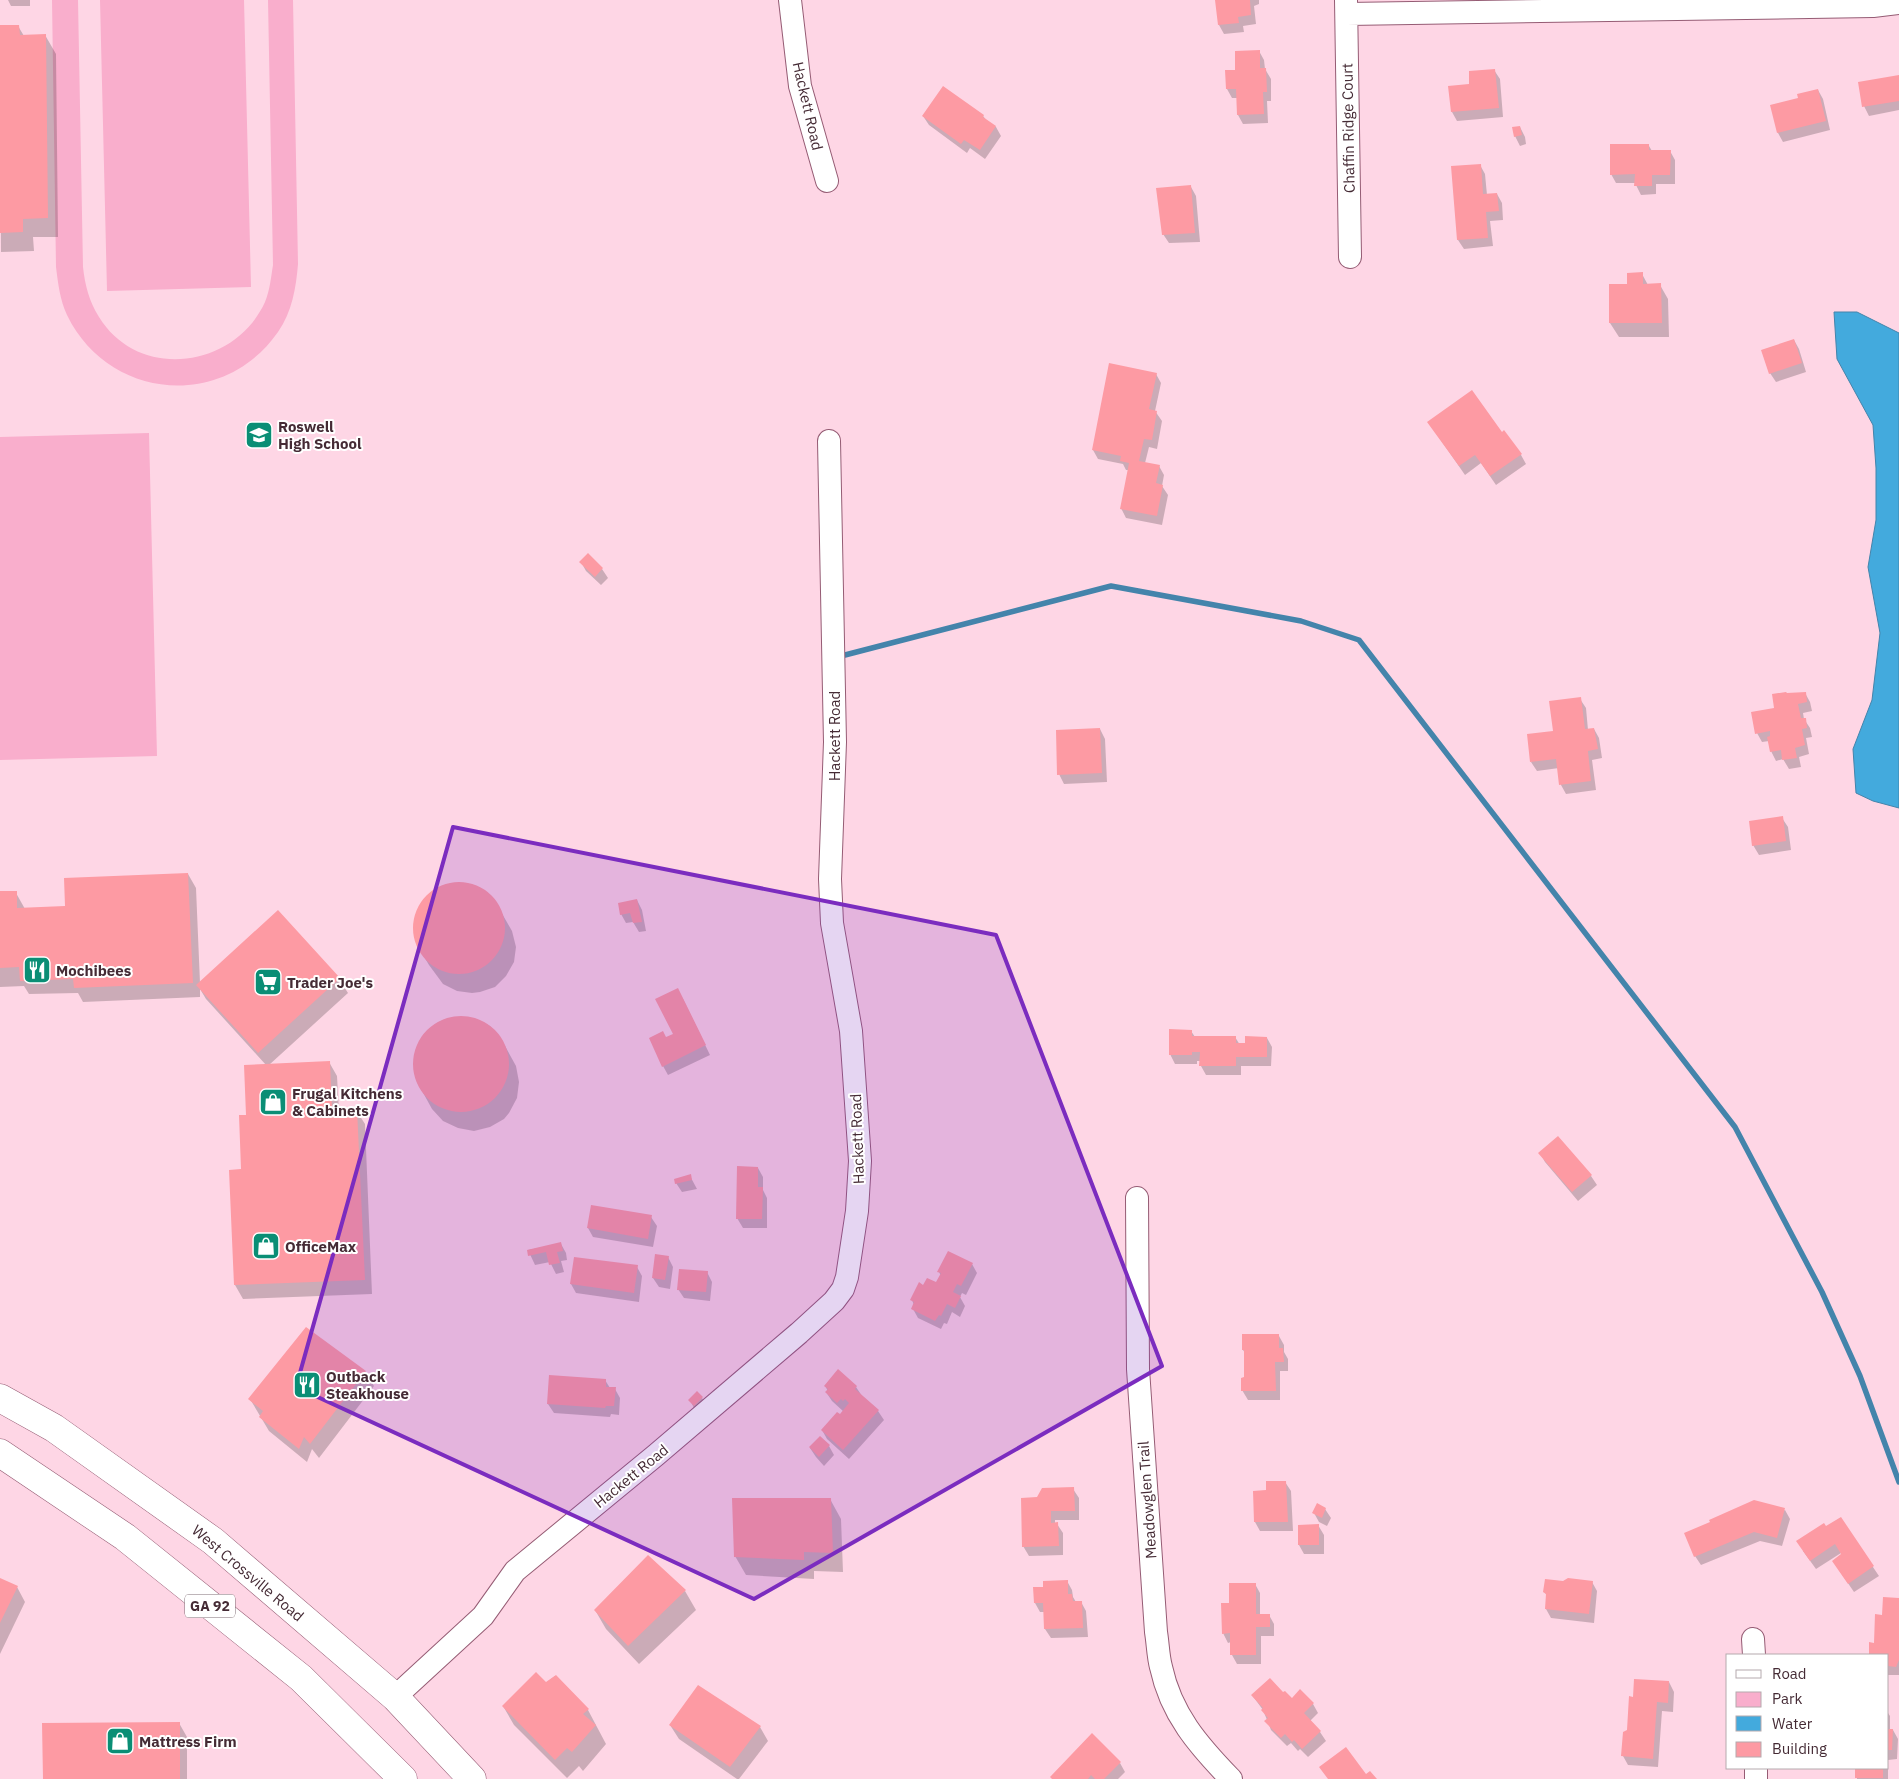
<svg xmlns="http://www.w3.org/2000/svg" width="1899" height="1779" viewBox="0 0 1899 1779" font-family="'IBM Plex Sans',sans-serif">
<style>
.green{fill:#f9aecc}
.water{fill:#43aadd;stroke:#4484ab}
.shadow{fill:#0003}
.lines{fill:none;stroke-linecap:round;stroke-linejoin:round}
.stream{stroke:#4484ab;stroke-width:5.5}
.building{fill:#fd9aa3}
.street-casing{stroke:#955c74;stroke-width:24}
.primary-casing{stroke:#955c74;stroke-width:29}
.street{stroke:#fff;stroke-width:22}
.primary{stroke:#fff;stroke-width:28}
.marked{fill:#7b2cbf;fill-opacity:0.2;stroke:#7b2cbf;stroke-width:4;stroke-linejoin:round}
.labels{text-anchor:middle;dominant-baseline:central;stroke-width:4;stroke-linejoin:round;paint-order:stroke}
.shield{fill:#fff;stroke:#7d6b72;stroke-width:1}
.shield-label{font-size:14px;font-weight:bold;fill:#452b35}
.street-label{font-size:15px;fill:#452b35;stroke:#fff}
.poi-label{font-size:15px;font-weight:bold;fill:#452b35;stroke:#fff;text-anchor:start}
</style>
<rect width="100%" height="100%" fill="#fed6e5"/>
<path class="green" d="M52 0H78L83 267C85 285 89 301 99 317 139 382 235 368 265 302 270 290 271 277 273 265L268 0H293L298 264C296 288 292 312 278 332 223 411 108 400 67 315 60 300 58 283 56 267Z
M100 0H244L251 287 107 291Z
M149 433 157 756 0 760V437Z"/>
<path class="water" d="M1834 312H1857L1899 333V808L1873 801 1856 793 1853 749 1872 700 1880 633 1868 567 1876 520V468L1873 425 1837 359Z"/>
<path class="shadow" d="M8 0H30V6H11Z
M1217 0H1259V4L1254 6 1256 24 1243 26 1244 32 1224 34 1219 25Z
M18 26 24 36 45 35 56 54 58 237H33L34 251 1 252 0 27Z
M1259 51 1264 60 1265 69 1271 79V101H1267L1268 123 1243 124 1238 115 1237 98H1232L1227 89 1237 71Z
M1494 70 1500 79 1503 117 1457 121 1452 112 1449 87 1471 85Z
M1899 79V110L1869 116 1864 106Z
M1818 90 1823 99 1830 130 1783 142 1778 133 1772 106 1800 99Z
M923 116H983L987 121 996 127 1001 136 985 159 970 148 967 153 929 125Z
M1520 127 1525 137 1526 144 1520 146 1515 136Z
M1649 146 1652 151H1670L1675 160V184H1656V194L1641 195 1635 183H1616L1611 174Z
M1480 165 1485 174 1487 195 1497 194 1502 203 1503 220 1490 221 1493 246 1464 249 1458 240Z
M1191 187 1196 196 1200 242 1169 243 1163 234Z
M1642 274 1648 285H1660L1668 299 1669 337H1619L1610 323 1628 285Z
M1794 340 1799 349 1806 372 1776 382 1770 373Z
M1156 374 1161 383 1155 411 1162 421 1157 449 1149 447 1145 463 1159 466 1164 475 1162 486 1168 495 1162 525 1126 518 1121 508 1129 470H1126L1123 464 1098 459 1093 450Z
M1429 423 1501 434 1521 455 1526 464 1496 485 1481 463 1465 475Z
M588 555 602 569 608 578 601 585 586 571 581 562Z
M1805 693 1810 702 1812 711 1803 713 1804 719 1810 728 1812 737 1806 738 1809 754 1799 757 1801 767 1789 769 1783 759 1776 761 1771 751 1769 741 1762 742 1757 733 1786 695Z
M1580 699 1586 708 1588 730 1594 729 1599 738 1602 758 1592 760 1596 790 1566 794 1561 785 1559 768 1537 771 1531 762Z
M1100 729 1105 739 1107 782 1064 784 1059 774Z
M1782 818 1788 827 1791 850 1759 855 1753 845Z
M188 874 196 888 200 983 278 912 339 979 348 993 269 1065 329 1062 337 1076 339 1111 356 1110 365 1124 372 1294 243 1299 235 1285 248 1116 266 1065 206 999 200 989V997L83 1002 78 993 29 994 24 986 0 987V893H16L25 909 67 907Z
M457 884 473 886 493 898 512 931 516 947 514 962 506 976 495 987 480 992 472 993 457 991 443 984 429 965 417 945 414 922 419 907 429 895 442 887Z
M637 900 642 910 646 931 639 932 633 922 626 923 621 914Z
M683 999 710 1055 668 1075 663 1066 666 1039 674 1035Z
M459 1017 475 1019 490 1026 505 1046 516 1066 519 1082 517 1098 509 1113 504 1119 490 1127 474 1131 458 1128 443 1121 432 1109 421 1089 417 1082 414 1066 416 1049 424 1035 436 1024 443 1020Z
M1191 1031 1195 1037H1235L1240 1045 1267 1038 1272 1047 1271 1066H1241V1075H1206L1201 1066V1061H1197V1064H1175L1170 1054Z
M1558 1137 1591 1176 1597 1185 1578 1201 1545 1162 1540 1153Z
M758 1168 763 1177V1190L767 1198V1228H743L737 1218Z
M690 1176 697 1189 682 1192 676 1183Z
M651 1217 657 1226 653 1247 593 1237 588 1228Z
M561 1244 566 1253 567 1260 561 1261 564 1272 556 1274 550 1262 535 1265 528 1250Z
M668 1257 673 1267 670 1289 659 1287 653 1278Z
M575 1258 637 1267 642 1276 639 1302 576 1293 571 1284Z
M972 1264 977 1273 966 1295 962 1293 960 1297 965 1306 960 1317 952 1312 947 1324 944 1323 941 1329 918 1318 913 1309 914 1305 912 1300 924 1286 937 1284 941 1276 939 1272Z
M707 1272 712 1282 710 1301 684 1298 678 1289Z
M306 1328 365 1372 374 1386 319 1458 312 1449 307 1462 269 1431 250 1399Z
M1279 1336 1284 1345V1352L1288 1359V1371H1280V1400H1248L1242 1390 1245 1378V1353L1243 1350Z
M605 1380 610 1388 615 1389 620 1398 619 1415 611 1414 610 1417 554 1413 548 1404Z
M825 1386 856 1387 862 1396 878 1411 884 1420 849 1459 827 1439 822 1430 844 1412 832 1401 826 1392 828 1391Z
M702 1398 708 1407 695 1410 690 1400Z
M829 1446 834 1455 824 1466 816 1457 810 1448Z
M1285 1482 1291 1491 1293 1531H1260L1255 1522V1492H1268Z
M1073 1489 1079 1498V1520H1055V1524H1057L1063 1533V1555L1029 1556 1023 1546 1037 1499Z
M830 1499 841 1519 843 1572 814 1571V1579L746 1575 735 1556Z
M1325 1509 1331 1518 1327 1526 1319 1522 1314 1513Z
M1785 1510 1790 1519 1782 1546 1760 1541 1701 1565 1695 1556Z
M1840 1518 1879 1576 1854 1592 1839 1570 1843 1555 1841 1553 1816 1569 1803 1551 1826 1528Z
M1318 1525 1324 1535V1554H1304L1299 1545Z
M0 1579 17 1587 25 1602 0 1654Z
M1067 1581 1072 1590 1073 1597 1076 1602H1081L1086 1611 1088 1637 1051 1638 1045 1629V1612H1040L1035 1603 1034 1588H1045Z
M1563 1582H1592L1597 1591 1594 1623 1551 1618 1546 1609 1547 1597 1545 1592Z
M1255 1584 1260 1593V1615H1269L1274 1624V1636H1261V1664H1237L1232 1655 1231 1642 1228 1643 1223 1633 1230 1604Z
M685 1591 696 1610 639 1664 606 1629 595 1610Z
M1899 1599V1675H1888V1655H1870L1871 1644H1875L1883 1616Z
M555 1676 588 1710 606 1744 583 1771 579 1766 567 1778 514 1725 503 1706 546 1683Z
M1669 1682 1674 1692 1673 1712 1662 1711 1658 1767 1628 1765 1623 1756 1634 1698Z
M1283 1694 1292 1699 1313 1704 1318 1713 1310 1721 1320 1732 1326 1741 1308 1757 1300 1749 1298 1751 1291 1743 1287 1746 1271 1730 1263 1710 1252 1695Z
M1888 1713 1890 1716V1730H1893L1898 1739 1897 1759 1888 1760V1779H1857L1856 1768H1888Z
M179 1723 187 1737V1779H44Z
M670 1725 760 1727 768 1741 739 1779H737L679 1739Z
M1120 1763 1125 1772 1118 1779H1052Z"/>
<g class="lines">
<path class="stream" d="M845 655 1111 586 1301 621 1359 640 1735 1127 1822 1292 1860 1376 1899 1482"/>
</g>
<path class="building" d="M1215 0H1250L1251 15 1238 17 1239 23 1218 25Z
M0 25H19L20 35 46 34 48 218 23 219V232L0 233Z
M1260 50V68H1266L1267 92H1263L1264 114 1237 115 1236 89H1226L1225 70H1235V51Z
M1495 69 1499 108 1451 112 1448 86 1469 84V71Z
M1899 75V101L1862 107 1858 82Z
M943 86 984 115 983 117 996 126 980 150 964 140 961 144 922 116Z
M1818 89 1826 121 1777 133 1770 105 1798 98 1797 94Z
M1520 126 1522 135 1514 137 1512 127Z
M1610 144H1649V150H1671L1670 175H1652V186H1634L1635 174 1610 175Z
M1481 164 1483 194 1497 193 1499 211 1486 212 1488 238 1457 240 1451 166Z
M1191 185 1195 233 1162 235 1156 188Z
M1643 272V284L1661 283 1662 323H1609V284H1627V273Z
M1794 339 1802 363 1769 374 1761 350Z
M1109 363 1157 373 1149 409 1157 411 1152 440 1144 439 1139 461 1160 465 1156 483 1163 485 1157 516 1120 509 1129 463 1120 461 1121 456 1092 450Z
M1472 390 1502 432 1504 430 1522 454 1490 476 1475 455 1459 466 1427 422Z
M588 553 603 568 595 577 579 562Z
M1786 692 1787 693 1806 692 1807 702 1798 704 1801 718H1806L1807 728 1802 729 1805 745 1795 748 1797 758 1782 760 1781 750 1770 752 1767 737 1770 736V731L1755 734 1751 712 1774 708 1772 694Z
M1581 697 1585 729 1594 728 1598 749 1588 751 1591 781 1559 785 1556 759 1530 762 1527 734 1553 731 1549 701Z
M1100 728 1102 773 1057 775 1056 730Z
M1783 816 1786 841 1752 846 1749 821Z
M188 873 193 983 74 988 73 979 20 981 19 967 0 968V891H17V908L65 906 64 878Z
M413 928a46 46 0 1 1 92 0a46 46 0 1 1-92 0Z
M637 899 642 922 633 923 630 913 620 915 618 903Z
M278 910 340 978 258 1053 196 985Z
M678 988 706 1045 662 1067 649 1038 663 1031 666 1037 673 1034 655 999Z
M413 1064a48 48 0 1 1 96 0a48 48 0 1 1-96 0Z
M1169 1029 1192 1030V1036H1236V1043H1245V1036L1267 1037V1057H1236V1066H1199L1200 1052H1192V1055H1169Z
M330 1061 332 1110 357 1109 365 1280 234 1285 229 1170 241 1169 239 1115H246L244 1065Z
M1558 1136 1592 1175 1572 1192 1538 1153Z
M737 1166 758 1167V1187H763L762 1219H736Z
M691 1174 692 1180 675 1184 674 1179Z
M591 1205 652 1215 648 1239 587 1228Z
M561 1242 563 1251 557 1252 560 1263 549 1265 546 1252 528 1256 527 1250Z
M948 1251 973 1263 961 1286 957 1284 953 1292 961 1296 955 1308 947 1304 941 1316 939 1315 935 1321 911 1309 914 1302 910 1300 919 1282 923 1285 927 1278 936 1282 941 1273 937 1272Z
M655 1254 669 1256 665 1280 652 1278Z
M574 1257 638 1265 634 1293 570 1284Z
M679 1269 708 1271 706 1292 677 1290Z
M306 1327 366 1371 310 1444 304 1437 299 1449 259 1417 263 1411 248 1399Z
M1242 1334H1279V1348H1283L1284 1362H1275L1276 1391H1241V1378L1244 1377V1350H1242Z
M838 1369 857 1386 855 1389 879 1410 843 1450 821 1430 837 1412 840 1414 849 1403 845 1399 843 1401 841 1399 837 1403 825 1392 828 1389 824 1386Z
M549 1375 606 1379V1387H616L614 1406H606L605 1408 547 1404Z
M697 1391 703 1397 694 1406 688 1400Z
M820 1436 830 1445 819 1457 809 1447Z
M1266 1481H1286L1288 1522H1254L1253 1491 1266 1490Z
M1074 1487 1075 1511H1051V1523L1058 1522 1059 1546 1022 1547 1021 1498 1037 1497 1042 1488Z
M732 1498H831L833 1553 804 1552V1560L734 1557Z
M1754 1500 1785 1508 1777 1538 1754 1532 1694 1557 1684 1533 1710 1522 1709 1520Z
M1317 1503 1326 1508 1322 1518 1312 1513Z
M1841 1517 1874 1566 1848 1584 1832 1561 1841 1554 1835 1544 1810 1561 1796 1541 1824 1523 1826 1526Z
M1319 1524V1545H1298V1525Z
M648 1555 686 1590 628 1646 594 1610Z
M0 1578 18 1586 0 1623Z
M1568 1578 1593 1581 1589 1614 1545 1609 1546 1594 1543 1592 1545 1579 1563 1581Z
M1068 1580V1594H1072L1073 1601H1082L1083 1628 1044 1629 1043 1603H1034L1033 1587H1043V1581Z
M1229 1583H1256V1614H1270V1627H1256V1655H1230V1633L1222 1634 1221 1603H1229Z
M1883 1597 1899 1598V1660L1896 1667 1888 1666V1655H1869V1642L1874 1643 1875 1614 1882 1615Z
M536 1672 546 1682 556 1675 589 1709 583 1714 596 1725 572 1752 567 1748 555 1760 502 1706Z
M1270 1678 1283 1692 1285 1691 1292 1698 1300 1689 1314 1703 1304 1713 1321 1731 1302 1749 1294 1740 1292 1742 1285 1734 1281 1738 1264 1721 1268 1718 1261 1710 1263 1708 1251 1695Z
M1634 1679 1669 1681 1668 1703 1657 1702 1653 1759 1621 1756 1623 1732 1627 1730 1629 1696 1633 1697Z
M698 1685 761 1726 730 1767 669 1725Z
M180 1722V1779H43L42 1723Z
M1888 1729H1893L1892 1750H1888Z
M1092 1733 1121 1762 1104 1779H1095L1091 1775 1088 1779H1052L1050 1777Z
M1346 1747 1366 1774 1370 1771 1377 1779H1328L1319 1767Z
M1855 1768H1883V1778H1855Z"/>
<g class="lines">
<g class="street-casing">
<path id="street" d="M790 0 800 86 827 181
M1346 0 1350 257
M1347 14 1873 6 1899 3
M1137 1198 1138 1369 1156 1632C1158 1644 1158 1656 1161 1667 1171 1714 1198 1745 1231 1779
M1753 1639 1754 1655
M395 1697 483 1616 515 1571 656 1455 799 1333 834 1301 843 1289 847 1277 857 1211 860 1161 851 1031 832 923 830 879 835 742 829 441
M1756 1768V1779"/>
</g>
<g class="primary-casing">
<path id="primary" d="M0 1398 54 1428 213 1541 395 1697 472 1779
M0 1453 125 1537 301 1678 403 1779"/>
</g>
<use href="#street" class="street"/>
<use href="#primary" class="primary"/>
</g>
<path class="marked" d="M453 827 996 935 1162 1366 754 1599 296 1387Z"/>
<defs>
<g id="school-square" transform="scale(1.4375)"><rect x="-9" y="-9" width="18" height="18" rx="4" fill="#0a8e75" stroke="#fff"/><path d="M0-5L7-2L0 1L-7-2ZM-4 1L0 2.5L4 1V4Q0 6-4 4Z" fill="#fff"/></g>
<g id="restaurant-square" transform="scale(1.4375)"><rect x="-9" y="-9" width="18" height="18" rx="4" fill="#0a8e75" stroke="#fff"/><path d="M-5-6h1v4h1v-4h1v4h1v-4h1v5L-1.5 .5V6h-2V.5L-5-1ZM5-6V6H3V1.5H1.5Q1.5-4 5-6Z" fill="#fff"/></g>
<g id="supermarket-square" transform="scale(1.4375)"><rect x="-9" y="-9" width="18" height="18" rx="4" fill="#0a8e75" stroke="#fff"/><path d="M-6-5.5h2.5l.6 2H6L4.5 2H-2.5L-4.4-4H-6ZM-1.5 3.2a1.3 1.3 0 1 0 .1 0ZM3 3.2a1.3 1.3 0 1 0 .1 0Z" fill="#fff"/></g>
<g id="shop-square" transform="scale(1.4375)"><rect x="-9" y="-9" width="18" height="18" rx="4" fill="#0a8e75" stroke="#fff"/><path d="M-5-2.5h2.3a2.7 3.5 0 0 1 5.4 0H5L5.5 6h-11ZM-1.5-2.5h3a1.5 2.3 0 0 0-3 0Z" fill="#fff"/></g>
</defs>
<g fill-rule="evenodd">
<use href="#school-square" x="259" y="435"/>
<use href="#restaurant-square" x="37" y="970"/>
<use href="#supermarket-square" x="268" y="982"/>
<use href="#shop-square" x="273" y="1102"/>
<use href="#shop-square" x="266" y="1246"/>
<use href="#restaurant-square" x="307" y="1385"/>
<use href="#shop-square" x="120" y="1741"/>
</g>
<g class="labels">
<rect class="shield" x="185" y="1594.5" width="50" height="23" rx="4"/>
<g class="shield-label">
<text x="210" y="1606">GA 92</text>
</g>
<g class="street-label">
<text transform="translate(808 106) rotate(77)">Hackett Road</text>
<text transform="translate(1348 128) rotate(-91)">Chaffin Ridge Court</text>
<text transform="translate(834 736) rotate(-90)">Hackett Road</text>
<text transform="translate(857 1139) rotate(-92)">Hackett Road</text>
<text transform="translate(631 1476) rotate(-39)">Hackett Road</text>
<text transform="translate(1147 1500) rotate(-94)">Meadowglen Trail</text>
<text transform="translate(248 1573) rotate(40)">West Crossville Road</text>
</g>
<g class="poi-label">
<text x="278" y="426">Roswell<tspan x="278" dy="17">High School</tspan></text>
<text x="56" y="970">Mochibees</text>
<text x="287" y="982">Trader Joe's</text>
<text x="292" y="1093">Frugal Kitchens<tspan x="292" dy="17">&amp; Cabinets</tspan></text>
<text x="285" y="1246">OfficeMax</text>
<text x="326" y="1376">Outback<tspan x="326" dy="17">Steakhouse</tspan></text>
<text x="139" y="1741">Mattress Firm</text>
</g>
</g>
<rect x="1726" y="1654" width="162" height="115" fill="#ffffff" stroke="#b5aaae"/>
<rect x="1736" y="1670" width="25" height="8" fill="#ffffff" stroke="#b5aaae"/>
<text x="1772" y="1679" font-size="15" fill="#452b35">Road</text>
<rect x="1736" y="1692" width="25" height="15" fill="#f9aecc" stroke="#b5aaae"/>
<text x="1772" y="1704" font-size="15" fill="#452b35">Park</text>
<rect x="1736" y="1716" width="25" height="15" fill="#43aadd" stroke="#b5aaae"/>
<text x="1772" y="1729" font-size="15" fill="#452b35">Water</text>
<rect x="1736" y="1742" width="25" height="15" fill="#fd9aa3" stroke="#b5aaae"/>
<text x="1772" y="1754" font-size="15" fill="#452b35">Building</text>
</svg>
